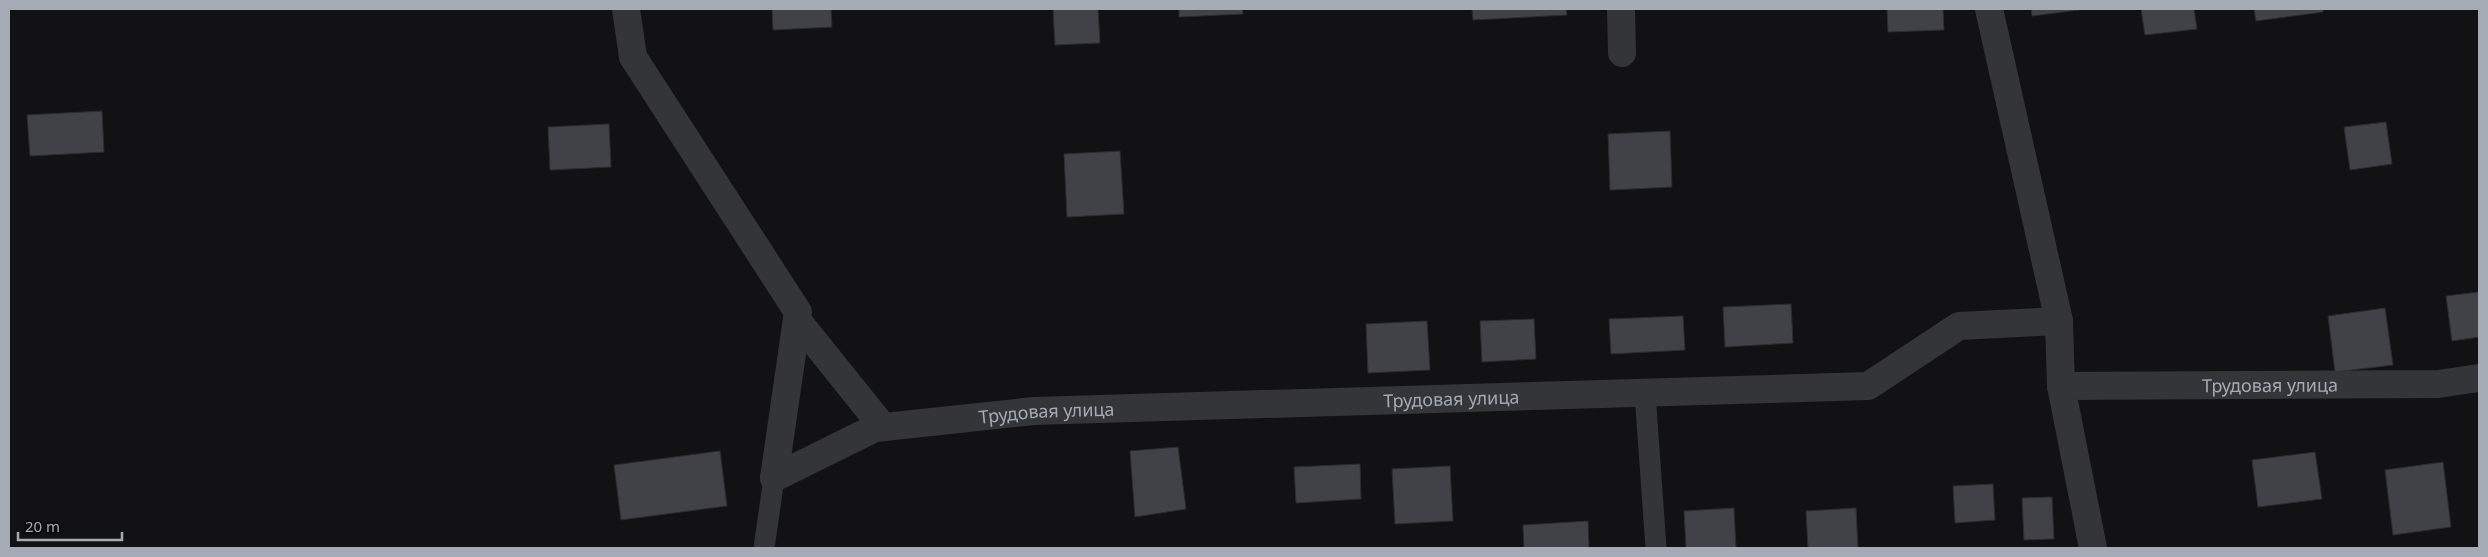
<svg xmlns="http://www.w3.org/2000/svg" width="2488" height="557" viewBox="0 0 2488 557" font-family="'Noto Sans',sans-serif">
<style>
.building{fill:#414247;stroke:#2c2c30}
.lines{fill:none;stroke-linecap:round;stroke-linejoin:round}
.lane{stroke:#333539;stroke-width:21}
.street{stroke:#333539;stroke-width:28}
.labels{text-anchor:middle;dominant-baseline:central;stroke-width:5;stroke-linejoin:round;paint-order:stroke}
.street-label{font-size:18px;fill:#a4abb4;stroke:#0d0d0f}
</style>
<rect width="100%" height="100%" fill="#121214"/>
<path class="building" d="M772 9H831L832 27 773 30Z
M1053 9H1098L1100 43 1055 45Z
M1179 9H1242L1243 14 1179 17Z
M1472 9H1566L1567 15 1473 20Z
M1887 9H1943L1944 30 1888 32Z
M2031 9H2078L2079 10 2032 16Z
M2141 9H2194L2197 29 2145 35Z
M2254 9H2323V12L2256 21Z
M102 111 104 152 30 156 27 115Z
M2386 122 2392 164 2350 170 2344 127Z
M609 124 611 167 550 170 548 127Z
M1670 131 1672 187 1610 190 1608 134Z
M1120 151 1124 214 1067 217 1064 154Z
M2479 292V337L2452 341 2446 296Z
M1791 304 1793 343 1725 347 1723 307Z
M2385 308 2393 365 2335 372 2328 316Z
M1683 316 1685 350 1611 354 1609 319Z
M1534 319 1536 359 1482 362 1480 321Z
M1427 321 1430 370 1368 373 1366 324Z
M1178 447 1186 509 1135 517 1130 451Z
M720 451 727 506 621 520 614 465Z
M2315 452 2322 499 2258 507 2252 460Z
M2443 462 2451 527 2393 535 2385 470Z
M1360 464 1361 499 1296 503 1294 467Z
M1450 466 1453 521 1395 524 1392 469Z
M1993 484 1995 520 1955 523 1953 486Z
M2052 497 2054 539 2024 540 2022 498Z
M1734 508 1736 548H1686L1684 511Z
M1856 508 1858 548H1808L1806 511Z
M1588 521 1589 548H1524L1523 525Z"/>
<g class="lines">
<path class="lane" d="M1645 393 1656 548
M764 548 774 478"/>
<g class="street">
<path d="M626 9 633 57 798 312 774 478"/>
<path d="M1621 9 1622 53"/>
<path d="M1989 9 2059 321 2061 386 2093 548"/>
<path d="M797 320 883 427"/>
<path id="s1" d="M2061 386 2438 384 2479 378"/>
<path id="s2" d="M774 478 875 428 1034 411 1868 386 1959 326 2059 321"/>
</g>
</g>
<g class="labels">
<g class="street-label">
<text stroke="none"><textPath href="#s1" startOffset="209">Трудовая улица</textPath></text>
<text stroke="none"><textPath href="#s2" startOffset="690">Трудовая улица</textPath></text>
<text stroke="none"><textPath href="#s2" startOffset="285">Трудовая улица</textPath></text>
</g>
</g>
<rect width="2488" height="557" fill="none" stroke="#a4abb4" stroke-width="20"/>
<path d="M18 532v8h104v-8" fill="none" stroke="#a4abb4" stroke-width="2.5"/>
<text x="25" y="532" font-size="15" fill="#a4abb4" stroke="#0d0d0f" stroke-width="4" paint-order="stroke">20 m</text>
</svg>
